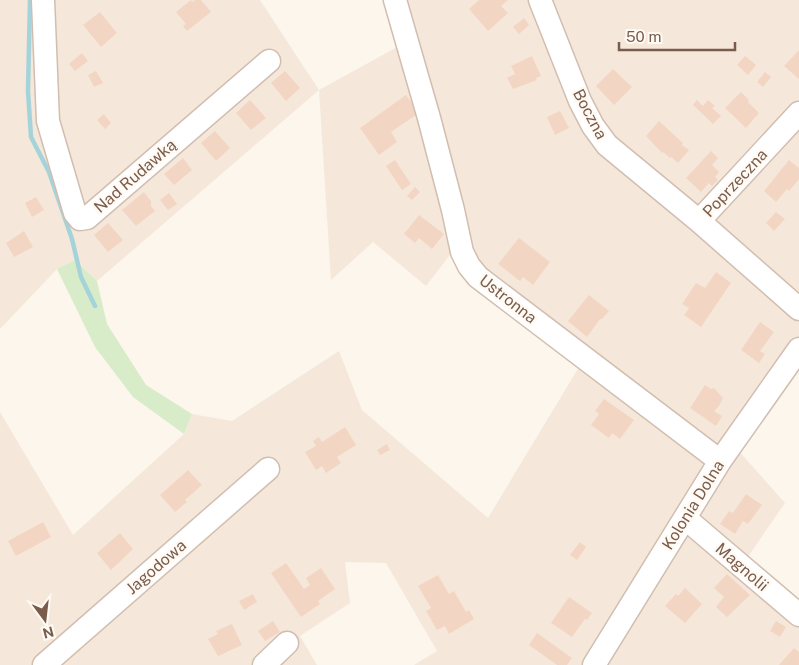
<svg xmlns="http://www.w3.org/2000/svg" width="799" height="665" viewBox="0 0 799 665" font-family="'Public Sans',sans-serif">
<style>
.residential{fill:#f5e8da}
.green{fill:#d8ecc9}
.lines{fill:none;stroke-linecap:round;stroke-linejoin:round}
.stream{stroke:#a5d3da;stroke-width:4.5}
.building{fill:#f3d5c3}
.minor-casing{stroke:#d1beb0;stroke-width:25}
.minor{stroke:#fff;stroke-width:22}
.labels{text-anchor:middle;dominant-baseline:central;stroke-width:5;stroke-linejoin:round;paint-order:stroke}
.street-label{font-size:16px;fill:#7a5c4d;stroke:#fffaf3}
</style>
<rect width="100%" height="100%" fill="#fdf6ec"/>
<path class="residential" d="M0 0H38L42 84 81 209 52 115 49 0H260L319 90 401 45 457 246 426 286 373 242 331 280 319 90 97 281 75 260 57 269 0 329Z
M400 0H535L577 103 799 314V339L722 449 473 263Z
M545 0H799V106L704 211 610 141Z
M799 118V300L709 217Z
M339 351 362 410 488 518 582 362 709 458 604 638 594 643 584 665H414L437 651 386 563 345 562 350 603 300 636 317 665H0V412L73 535 184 434 192 414 232 421Z
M738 450 785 503 745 561 700 519 698 512Z
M685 530 799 622V665H603Z"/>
<path class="green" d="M75 260 97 281 107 324 146 385 192 414 184 434 133 397 95 347 57 269Z"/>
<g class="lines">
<path class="stream" d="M30 0 28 91 31 137 49 172 72 239 81 277 95 306"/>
</g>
<path class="building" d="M191 0 192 2 195 0H201L211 12 187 31 183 26 186 24 176 12Z
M479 0H508L501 6 508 13 488 31 469 9Z
M100 12 117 33 101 47 83 25Z
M524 18 529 25 519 34 513 27Z
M799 50V79L784 66Z
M82 53 88 61 75 71 69 64Z
M532 56 541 76 536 78 537 80 513 89 507 78 515 74 511 66Z
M745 56 756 65 748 75 737 65Z
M613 69 632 87 614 105 596 86Z
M96 71 103 83 94 87 88 75Z
M285 71 300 88 286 101 271 83Z
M765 72 771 77 763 87 757 82Z
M741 92 749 100 748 102 759 113 746 128 725 108Z
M406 95 419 113 391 132 397 142 379 155 360 128Z
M250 100 266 118 251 130 236 113Z
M697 100 703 106 708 100 715 106 712 108 721 116 713 124 693 105Z
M560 111 569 128 555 135 547 117Z
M104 114 111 123 105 129 97 120Z
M659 121 683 143 682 145 689 150 678 163 671 157 670 158 663 152 662 153 646 136Z
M215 131 230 148 216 161 201 143Z
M711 151 718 158 712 165 719 172 715 177 718 180 712 186 709 183 701 192 686 178Z
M183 158 192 170 174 185 164 174Z
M395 160 411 184 402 190 386 166Z
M789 160 799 168V179L789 191 787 189 776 202 764 191Z
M415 187 420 192 412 200 407 196Z
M144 192 151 201V206L155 211 136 226 122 210Z
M169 193 177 204 168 210 160 200Z
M36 197 44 210 32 217 25 203Z
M776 212 785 219 774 231 766 223Z
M419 215 444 234 432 249 419 238 415 243 404 234Z
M108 223 123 240 108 252 94 235Z
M24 231 33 247 14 257 6 243Z
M519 238 550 262 533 285 523 277 520 281 498 264Z
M716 272 731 283 701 327 684 315 689 308 682 304 696 283 705 288Z
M589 295 609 311 602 319H600L587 337 568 321Z
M760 322 774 332 760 351 765 354 759 363 741 350Z
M705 385 711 389 714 388 723 398 719 406 714 411 722 416 716 426 690 408Z
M604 399 634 420 620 439 612 433 609 438 591 425 599 414 595 411Z
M345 427 356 445 337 457 341 463 326 473 322 466 316 470 305 452 316 446 313 441 319 437 322 442Z
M387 444 390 450 380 455 377 450Z
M188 470 202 485 185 500 187 502 175 512 160 495Z
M746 494 762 505 748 524 743 521 735 534 720 524 729 511 733 513Z
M43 522 51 537 16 556 8 541Z
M120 533 133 549 111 570 97 553Z
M580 542 586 547 577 560 570 555Z
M286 563 304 589 310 585 306 578 321 568 335 589 318 601 320 604 301 617 271 573Z
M727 574 750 595 727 617 716 607 724 597 714 588Z
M438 575 449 594 454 591 466 612 469 610 474 619 449 634 445 626 437 630 426 611 431 608 418 586Z
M685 588 702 604 685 623 665 606 676 594 678 596Z
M253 594 257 602 244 610 239 601Z
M569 597 592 613 587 620 585 619 572 637 551 623Z
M273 621 280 632 265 641 258 631Z
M776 621 786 627 780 637 770 631Z
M232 624 242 645 218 656 208 639 218 634 216 631Z
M537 633 572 658 567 665H557L529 645Z
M794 648 799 652V665H779Z"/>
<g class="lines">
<g class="minor-casing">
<path id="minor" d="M43 0 48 121 75 213 80 219 87 218 269 61
M395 0 429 118 453 210 462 252 469 266 478 277 720 461
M540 0 580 101 593 126 607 145 699 221
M799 113 699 221 799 309
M685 518 799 615
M44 665 268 469
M264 665 287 643
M594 665 720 461 799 349"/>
</g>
<use href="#minor" class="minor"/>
</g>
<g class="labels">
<g class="street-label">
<text transform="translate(590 114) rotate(62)">Boczna</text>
<text transform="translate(135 176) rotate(-41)">Nad Rudawką</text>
<text transform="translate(735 183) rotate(-47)">Poprzeczna</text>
<text transform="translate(508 299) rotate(38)">Ustronna</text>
<text transform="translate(693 505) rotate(-58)">Kolonia Dolna</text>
<text transform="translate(156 567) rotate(-41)">Jagodowa</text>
<text transform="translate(742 567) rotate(41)">Magnolii</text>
</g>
</g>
<g transform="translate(45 620) rotate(165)" stroke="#fffaf3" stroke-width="4" paint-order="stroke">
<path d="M0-4L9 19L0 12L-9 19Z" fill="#7a5c4d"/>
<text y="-8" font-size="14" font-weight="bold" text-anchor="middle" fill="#7a5c4d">N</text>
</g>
<path d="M619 42v8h116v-8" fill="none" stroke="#7a5c4d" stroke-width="2.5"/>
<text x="626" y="42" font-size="15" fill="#7a5c4d" stroke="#fffaf3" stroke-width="4" paint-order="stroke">50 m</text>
</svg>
